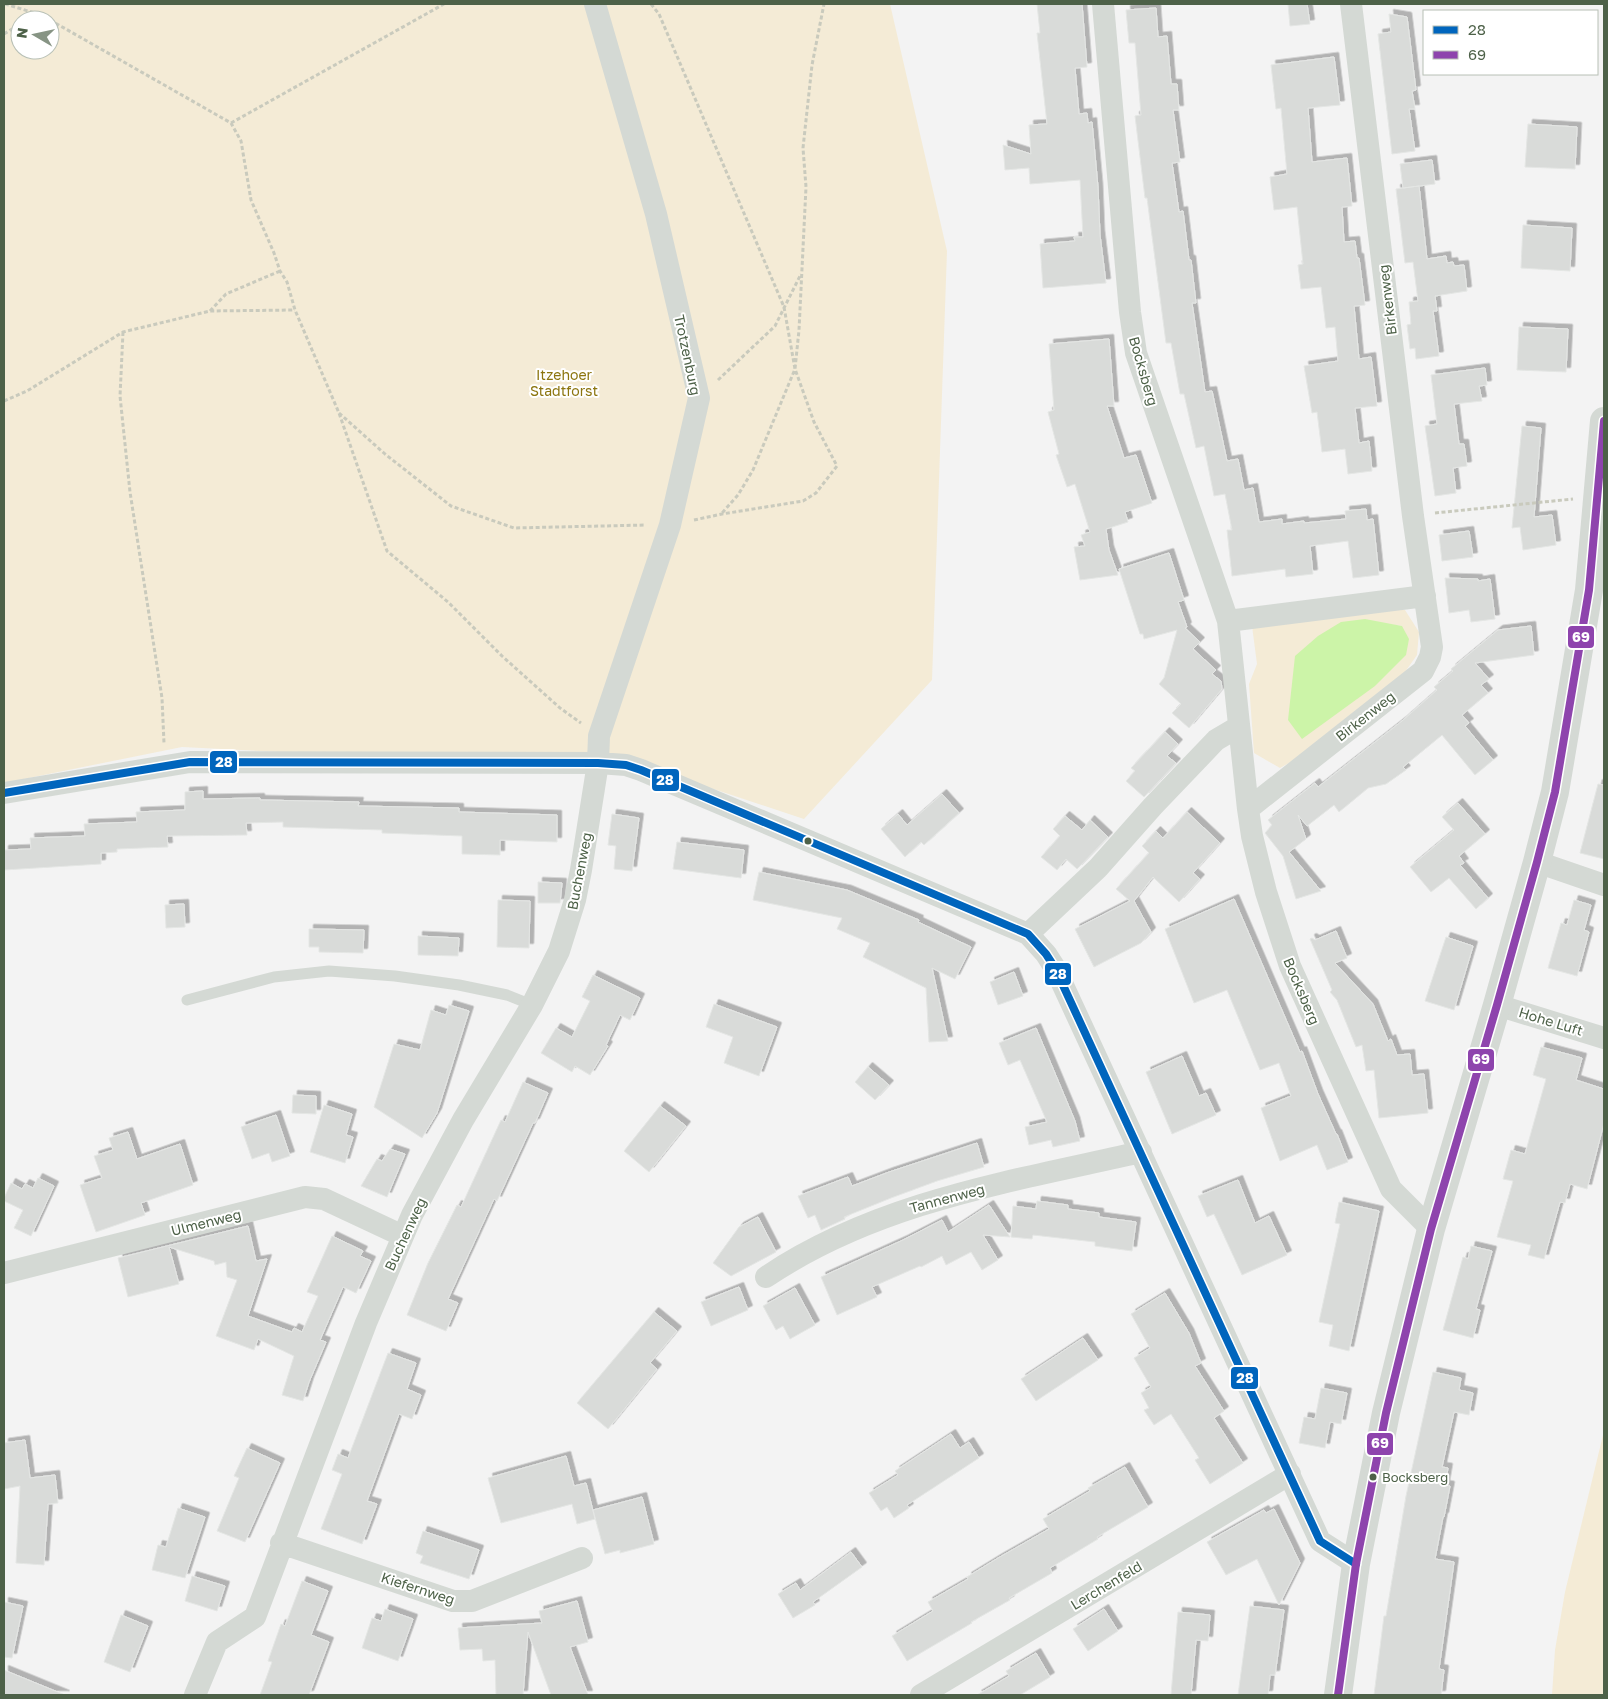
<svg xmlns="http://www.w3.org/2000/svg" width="1608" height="1699" viewBox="0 0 1608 1699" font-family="'Golos Text',sans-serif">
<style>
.green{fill:#f4ebd6;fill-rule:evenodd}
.water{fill:#ccf4a8}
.building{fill:#d9dbd9;stroke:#e4e6e4;filter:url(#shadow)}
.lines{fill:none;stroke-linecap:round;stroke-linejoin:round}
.path{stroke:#c9cabd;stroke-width:3;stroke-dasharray:4 2.5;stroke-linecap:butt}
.service{stroke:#d4d9d4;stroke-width:11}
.minor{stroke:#d4d9d4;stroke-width:22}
.tertiary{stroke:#d4d9d4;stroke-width:28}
.bus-1-casing{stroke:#fff;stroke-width:11}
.bus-2-casing{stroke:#fff;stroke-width:11}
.bus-1{stroke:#0065bd;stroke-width:8}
.bus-2{stroke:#8e44ad;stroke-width:8}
.bus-dot{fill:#4d6148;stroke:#fff;stroke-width:2}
.labels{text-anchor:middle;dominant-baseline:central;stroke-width:4;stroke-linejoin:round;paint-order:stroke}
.bus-label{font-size:13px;fill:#4d6148;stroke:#fff;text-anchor:start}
.street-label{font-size:14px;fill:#4d6148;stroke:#fff}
.park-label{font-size:14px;fill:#8c750f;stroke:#fff}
.line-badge{stroke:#fff;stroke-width:2}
.badge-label{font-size:14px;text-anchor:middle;font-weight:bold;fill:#fff}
</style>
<defs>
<filter id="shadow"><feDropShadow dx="4.5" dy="-4.5" stdDeviation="0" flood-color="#0004"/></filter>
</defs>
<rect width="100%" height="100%" fill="#f3f3f3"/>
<path class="green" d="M4 4H890L947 251 932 680 804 819 626 760 412 759 182 747 4 783ZM20 20H50V50H20Z
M1382 610H1405L1419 632 1417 655 1405 672 1298 758 1280 768 1254 753 1249 684 1257 664 1252 626ZM1388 624 1402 626 1375 686Z
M1604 1431V1695H1552L1555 1650 1565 1592Z"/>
<path class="water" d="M1365 619 1402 626 1409 639 1406 655 1375 686 1302 739 1288 720 1295 656 1318 636 1341 622Z"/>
<path class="building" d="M1037 4H1082L1087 67 1075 68 1079 114 1087 113 1088 123 1092 122 1098 187 1100 235 1106 283 1043 288 1040 244 1075 241 1074 237H1083L1080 180 1030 184 1029 168 1005 170 1003 145 1031 154 1029 125 1047 124 1037 33H1040Z
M1288 4H1307L1310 24 1290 26Z
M1156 8 1158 37 1167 36 1171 84H1177L1179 110H1173L1180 162 1172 163 1179 212 1183 211 1189 260H1191L1196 303H1192L1205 392 1212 391 1227 461 1238 459 1244 490 1253 488 1259 522 1282 519V524L1304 521V523L1346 519 1345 511 1366 509 1367 520 1373 519 1379 575 1353 578 1348 541 1310 546 1313 574 1286 577 1285 569 1232 576 1227 530H1232L1225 494 1214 496 1204 446 1196 448 1184 394H1180L1171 343H1166L1147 198H1145L1135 116 1141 115 1135 43H1129L1126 10Z
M1389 14 1407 17 1416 90 1412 91 1415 109H1409L1415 151 1392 154 1378 34 1391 32Z
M1334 57 1340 105 1308 108 1312 162 1347 158 1352 206 1342 207 1344 242 1355 241 1357 258H1359L1365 305 1354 306 1359 359 1371 357 1377 406 1355 408 1359 443 1369 441 1372 471 1348 474 1345 449 1322 452 1317 412 1312 413 1304 366 1338 361 1335 327 1326 328 1321 287 1301 289 1298 265 1303 264 1297 207 1274 210 1270 177 1287 174 1281 108 1276 109 1271 65Z
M1528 124 1577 127 1575 169 1525 167Z
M1432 160 1435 184 1403 188 1400 164Z
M1419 186 1427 259 1446 256 1447 263 1453 262 1454 266 1464 265 1467 291 1435 296 1437 311H1433L1439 356 1416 359 1415 348 1410 349 1407 325 1411 324 1409 302 1418 301 1413 262 1405 263 1396 189Z
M1523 225 1572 228 1570 271 1521 268Z
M1519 327 1568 329 1566 372 1517 370Z
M1109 339 1114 406H1107L1124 458 1136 455 1152 503 1125 512 1128 522 1106 529 1109 550 1118 575 1080 580 1074 547 1085 546 1081 535 1090 532 1075 484 1067 487 1056 455 1059 454 1048 412 1054 410 1049 344Z
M1485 368 1487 385 1479 386 1482 401 1454 404 1459 444H1464L1467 466 1453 468 1456 493 1435 496 1425 426 1437 424 1431 375Z
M1522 426 1541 428 1534 517 1552 515 1556 545 1523 550 1520 527 1512 528Z
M1469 531 1473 557 1442 561 1439 535Z
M1169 553 1184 600 1178 602 1187 627 1185 628 1200 642 1193 649 1216 670 1212 674 1221 681 1222 689 1189 728 1172 713 1181 704 1159 684 1164 678 1177 630 1144 639 1143 634H1140L1119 569Z
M1445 578 1478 579V581L1490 579 1495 619 1471 622 1469 610 1449 613Z
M1531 626 1534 655 1475 663 1489 679 1481 685 1488 693 1462 715 1469 723 1465 726 1493 760 1475 775 1442 735 1403 767 1406 770 1386 784 1368 788 1339 812 1334 805 1307 826 1298 815 1306 839 1289 852 1321 891 1296 899 1283 856 1265 833 1272 825 1268 820 1315 783 1318 787 1402 721 1437 690 1434 687 1453 671 1451 669 1498 630Z
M1165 732 1178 744 1167 756 1176 763 1144 797 1126 781 1135 771 1131 768Z
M1598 784 1604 785V859L1580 853Z
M203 791V799L260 798V800L359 802 358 806 459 808V812L557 815V842L500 840V855L462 854V836L382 833V830L283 827V822L246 823 247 835 167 836 168 847 117 849V852L101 853V864L4 870V850L31 849 30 838 85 836 84 824 137 822 136 812 185 810V792Z
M942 794 959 813 924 845 921 842 905 857 881 829 898 814 907 825Z
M1458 803 1485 834 1459 856 1464 863 1460 865 1488 898 1476 909 1449 878 1431 892 1410 867 1454 830 1442 817Z
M1187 812 1220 843 1193 873 1200 879 1179 902 1153 877 1134 901 1151 932 1141 943 1094 967 1075 929 1130 901 1116 889 1149 853 1142 846 1156 831 1163 838Z
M612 814 639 818 632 871 614 869 616 846 608 845Z
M1065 816 1082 830 1090 820 1108 837 1077 869 1066 859 1057 870 1041 857 1060 836 1053 829Z
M677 842 744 850 741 878 673 869Z
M759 872 847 890 919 920 918 922 971 947 955 979 932 968 948 1041 929 1042 926 988 863 957 870 943 837 929 842 918 753 900Z
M538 882 562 883 560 903H538Z
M1234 899 1300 1052 1302 1051 1318 1094 1336 1134H1337L1348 1162 1327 1170 1317 1145 1280 1161 1261 1108 1291 1096 1279 1063 1260 1070 1227 990 1194 1003 1165 929Z
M498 900 530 901 529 948 497 947Z
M1574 900 1591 905 1584 930 1589 932 1577 976 1548 968 1561 923 1567 925Z
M184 904 185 927 166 928 165 905Z
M309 929 364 930 363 953 319 952V947H309Z
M1336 931 1347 958 1335 963 1373 1004 1388 1041 1391 1039 1397 1055 1410 1054 1412 1075 1424 1074 1428 1113 1379 1118 1374 1070 1366 1071 1362 1045 1356 1047 1337 1000 1330 992 1332 990 1310 939 1312 938 1315 940Z
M418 936 459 938 458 956 418 955Z
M1446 937 1473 946 1454 1010 1425 1001Z
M1014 972 1023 996 998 1005 990 982Z
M593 975 640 998 630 1020 620 1015 606 1045 608 1046 590 1075 575 1066 572 1072 541 1053 556 1028 572 1037 590 1001 582 997Z
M714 1004 777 1027 759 1076 724 1063 733 1037 706 1027Z
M449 1005 469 1011 437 1113 422 1138 374 1107 394 1044 420 1050 431 1010 446 1015Z
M1036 1028 1075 1121 1080 1141 1053 1147 1051 1140 1029 1145 1025 1127 1047 1122 1020 1060 1008 1065 999 1043Z
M1541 1047 1582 1058 1576 1080 1604 1089V1123L1587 1189 1570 1184 1565 1203 1560 1202 1544 1259 1528 1255 1531 1245 1497 1237 1513 1181 1503 1179 1511 1150 1525 1154 1546 1079 1533 1075Z
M1182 1056 1199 1096 1206 1093 1216 1115 1172 1134 1146 1072Z
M868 1067 889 1085 875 1100 855 1082Z
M523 1082 548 1093 535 1123H533L497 1201 494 1199 448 1299 458 1303 446 1331 407 1315 428 1263 457 1205 461 1207 501 1120 505 1122Z
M293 1095 316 1096V1114L292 1113Z
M324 1105 352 1114 346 1135 353 1137 345 1163 310 1152Z
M660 1106 686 1126 649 1172 624 1151Z
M276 1115 290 1156 272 1162 269 1153 252 1159 241 1127Z
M128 1132 137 1159 180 1144 193 1185 141 1203 145 1215 96 1232 80 1185 102 1178 94 1156 113 1150 109 1138Z
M977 1143 984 1167 937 1181 891 1198 844 1217 845 1219 821 1230 815 1215 808 1218 798 1196 848 1177 852 1186 889 1172Z
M390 1149 405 1154 387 1197 361 1186 377 1159 382 1161Z
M38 1178 54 1186 31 1236 14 1228 23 1210 4 1201V1198L11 1183 22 1189 25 1184 33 1188Z
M1238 1180 1255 1223 1269 1216 1287 1255 1242 1275 1214 1214 1207 1217 1198 1196Z
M1037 1201 1068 1205V1209L1099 1213V1217L1136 1222 1132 1251 1095 1246V1242L1033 1235 1032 1239 1011 1237 1013 1206 1036 1209Z
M1339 1202 1379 1211 1349 1351 1329 1346 1333 1325 1319 1322 1340 1224 1335 1223Z
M989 1205 1010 1237 983 1235 998 1260 982 1270 971 1252 946 1265 942 1256 921 1267 920 1266 872 1287 877 1297 837 1315 821 1277 903 1240 942 1220 948 1232Z
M758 1217 776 1252 731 1276 713 1263 739 1227Z
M248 1226 256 1261 267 1259 248 1316 292 1332 294 1328 302 1332 318 1296 307 1292 332 1236 363 1251 360 1256 371 1261 356 1293 343 1287 320 1340 326 1342 309 1382 303 1401 282 1395 294 1356 258 1339 254 1350 216 1336 237 1280 227 1277 226 1262 215 1265 214 1261 169 1247 179 1284 128 1297 118 1258Z
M1471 1246 1492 1251 1476 1309 1480 1310 1473 1338 1443 1330 1463 1257 1468 1259Z
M739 1287 748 1310 711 1326 701 1302Z
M795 1288 815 1325 790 1339 783 1326 776 1330 763 1306Z
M1165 1293 1189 1333 1201 1363 1195 1366 1224 1411 1214 1418 1243 1463 1210 1484 1195 1460 1199 1458 1171 1414 1154 1425 1144 1410 1149 1408 1141 1393 1151 1387 1134 1358 1150 1348 1131 1314Z
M654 1312 677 1331 650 1363 657 1369 608 1429 577 1403Z
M1083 1338 1098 1360 1036 1401 1021 1379Z
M388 1353 416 1363 407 1389 421 1395 412 1419 399 1414 367 1501 377 1504 362 1544 321 1529 342 1474 332 1470 338 1454 348 1458Z
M1433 1372 1461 1378 1459 1390 1473 1393 1469 1415 1454 1412 1442 1467 1448 1468 1445 1485 1450 1486 1444 1517H1443L1435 1559 1454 1562 1439 1669 1444 1670 1441 1695H1374L1384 1616H1386L1406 1496Z
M1321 1388 1347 1393 1341 1424 1330 1422 1325 1448 1299 1443 1304 1417 1315 1419Z
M951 1434 960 1448 969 1442 979 1458 907 1505 909 1508 894 1518 887 1507 881 1511 869 1493 898 1475 895 1471Z
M25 1440 30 1478 55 1475 58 1503 48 1504 44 1565 16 1563 20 1486 4 1489V1443Z
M247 1448 280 1463 245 1542 217 1531 239 1478 234 1476Z
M566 1456 574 1486 586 1483 595 1519 577 1524 572 1504 501 1523 488 1478Z
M1125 1467 1148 1507 1097 1537 1098 1539 1050 1568 1052 1573 1009 1598 1010 1600 971 1622 972 1623 907 1661 892 1636 933 1611 928 1602 968 1579 967 1577 998 1558 1049 1529 1043 1519 1090 1491 1088 1488Z
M642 1497 654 1544 620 1553V1550L605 1554 593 1510Z
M178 1508 205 1517 185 1578 152 1570 158 1545 166 1547Z
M1274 1509 1300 1563 1279 1605 1257 1559 1226 1575 1207 1542 1264 1510 1266 1513Z
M423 1531 479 1550 469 1579 420 1563 423 1556 416 1553Z
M851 1552 862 1567 813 1602 815 1605 793 1618 778 1594 796 1583 800 1590Z
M192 1576 225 1586 217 1611 185 1601Z
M302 1581 328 1591 311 1635 329 1642 309 1695H260L272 1662 268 1661 281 1624 285 1626Z
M577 1601 588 1642 570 1647 588 1695H551L528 1632 523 1695H496L495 1660 483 1661 482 1649 460 1650 458 1628 542 1623 539 1611Z
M4 1602 23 1606 12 1658 4 1657Z
M1250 1606 1284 1610 1275 1675H1270L1268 1695H1238Z
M385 1609 413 1619 398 1661 362 1648 372 1618 381 1621Z
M1104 1609 1118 1631 1088 1651 1073 1629Z
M1178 1612 1210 1615 1208 1641 1196 1640 1191 1695H1171Z
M121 1615 148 1626 130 1672 104 1662Z
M1036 1653 1050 1677 1020 1695H977L1009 1676 1006 1671Z
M4 1670 65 1695H4Z"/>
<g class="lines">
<path class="path" d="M5 4 38 14
M651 4 659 14 784 307 795 369 753 470 738 495 722 513
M27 20 38 14 49 20
M50 20 231 123 241 141 251 200 274 253 280 271 287 282 295 310 339 413 387 551 448 602 502 656 560 708 581 723
M4 34 20 24
M231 123 444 4
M210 311 226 294 280 271
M123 332 120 396 130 492 162 698 164 743
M718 380 775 326 801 274
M4 401 27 391 123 332 210 311 295 310
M339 413 385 454 451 506 514 528 646 525
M1435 513 1573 499
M694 520 722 514 803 501 816 493 837 466 814 422 795 369 799 330 806 187 803 148 812 65 824 4"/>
<path class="service" d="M187 1000 274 977 329 971 395 976 459 985 507 995 532 1005"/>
<path class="minor" d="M1103 4 1130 312 1136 353 1228 621 1248 809 1252 836 1266 892 1290 966 1391 1189 1431 1229
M1228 621 1425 596
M4 793 190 762 598 763 626 765 641 770 1028 934 1046 954 1055 968 1320 1541 1356 1564
M1248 809 1423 671 1430 657 1432 647 1413 516 1351 4
M1537 862 1604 885
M1028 934 1098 868 1153 806 1216 740 1238 727
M1497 1005 1604 1038
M4 1273 305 1197 324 1199 403 1236
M766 1277C877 1202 1013 1181 1141 1152
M281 1543 453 1601H472L582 1558
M195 1695 217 1642 255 1617 366 1323 412 1215 463 1120 532 1005 559 951 575 900 581 870 598 763 599 736 670 525 699 398 656 214 595 4
M921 1695 1290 1474"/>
<path class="tertiary" d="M1338 1695 1356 1564 1386 1413 1431 1229 1497 1005 1537 862 1555 792 1589 590 1604 421"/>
<g class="bus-1-casing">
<path id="bus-1" d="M4 793 190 762 598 763 626 765 641 770 1028 934 1046 954 1055 968 1320 1541 1356 1564"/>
</g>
<g class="bus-2-casing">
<path id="bus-2" d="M1338 1695 1356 1564 1386 1413 1431 1229 1497 1005 1537 862 1555 792 1589 590 1604 421"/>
</g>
<use href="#bus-1" class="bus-1"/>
<use href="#bus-2" class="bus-2"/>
</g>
<g class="bus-dot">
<circle cx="808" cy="841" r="4.5"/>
<circle cx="1373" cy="1477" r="4.5"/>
</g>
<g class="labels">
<g class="bus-label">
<text x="1382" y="1477">Bocksberg</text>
</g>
<g class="street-label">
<text transform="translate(1387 300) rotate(-97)">Birkenweg</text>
<text transform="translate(688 355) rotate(78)">Trotzenburg</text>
<text transform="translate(1144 371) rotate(74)">Bocksberg</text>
<text transform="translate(1365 716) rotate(-38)">Birkenweg</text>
<text transform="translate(579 871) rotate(-79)">Buchenweg</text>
<text transform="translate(1302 991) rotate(67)">Bocksberg</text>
<text transform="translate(1551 1021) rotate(17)">Hohe Luft</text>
<text transform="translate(947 1198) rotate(-15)">Tannenweg</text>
<text transform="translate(206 1222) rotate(-14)">Ulmenweg</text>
<text transform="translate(405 1234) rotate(-65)">Buchenweg</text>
<text transform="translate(1106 1585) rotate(-31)">Lerchenfeld</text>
<text transform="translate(418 1588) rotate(18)">Kiefernweg</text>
</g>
<g class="park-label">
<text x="564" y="374">Itzehoer<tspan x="564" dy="16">Stadtforst</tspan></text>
</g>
</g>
<g class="line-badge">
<rect x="1567" y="625" width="28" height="24" rx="5" fill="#8e44ad"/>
<rect x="209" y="750" width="29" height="24" rx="5" fill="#0065bd"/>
<rect x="651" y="768" width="29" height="24" rx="5" fill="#0065bd"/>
<rect x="1044" y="962" width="28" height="24" rx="5" fill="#0065bd"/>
<rect x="1467" y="1048" width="28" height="24" rx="5" fill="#8e44ad"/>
<rect x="1230" y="1366" width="29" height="24" rx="5" fill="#0065bd"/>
<rect x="1366" y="1432" width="28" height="24" rx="5" fill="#8e44ad"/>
</g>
<g class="badge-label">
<text x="1581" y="642">69</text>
<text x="224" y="767">28</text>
<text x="665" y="785">28</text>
<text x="1058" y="979">28</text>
<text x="1481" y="1064">69</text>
<text x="1245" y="1383">28</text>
<text x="1380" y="1448">69</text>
</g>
<rect width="1608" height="1699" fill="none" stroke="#4d6148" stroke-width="10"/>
<rect x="1423" y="10" width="175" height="65" fill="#ffffff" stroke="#b8c0b6"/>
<rect x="1433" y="26" width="25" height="8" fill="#0065bd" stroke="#b8c0b6"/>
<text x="1468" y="35" font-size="15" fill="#4d6148">28</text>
<rect x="1433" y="51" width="25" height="8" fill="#8e44ad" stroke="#b8c0b6"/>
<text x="1468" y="60" font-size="15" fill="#4d6148">69</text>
<g transform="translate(35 35) rotate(279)"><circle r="24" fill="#ffffff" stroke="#b8c0b6"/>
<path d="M0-4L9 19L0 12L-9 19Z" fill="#879484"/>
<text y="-8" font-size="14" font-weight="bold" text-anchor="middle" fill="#4d6148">N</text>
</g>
</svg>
